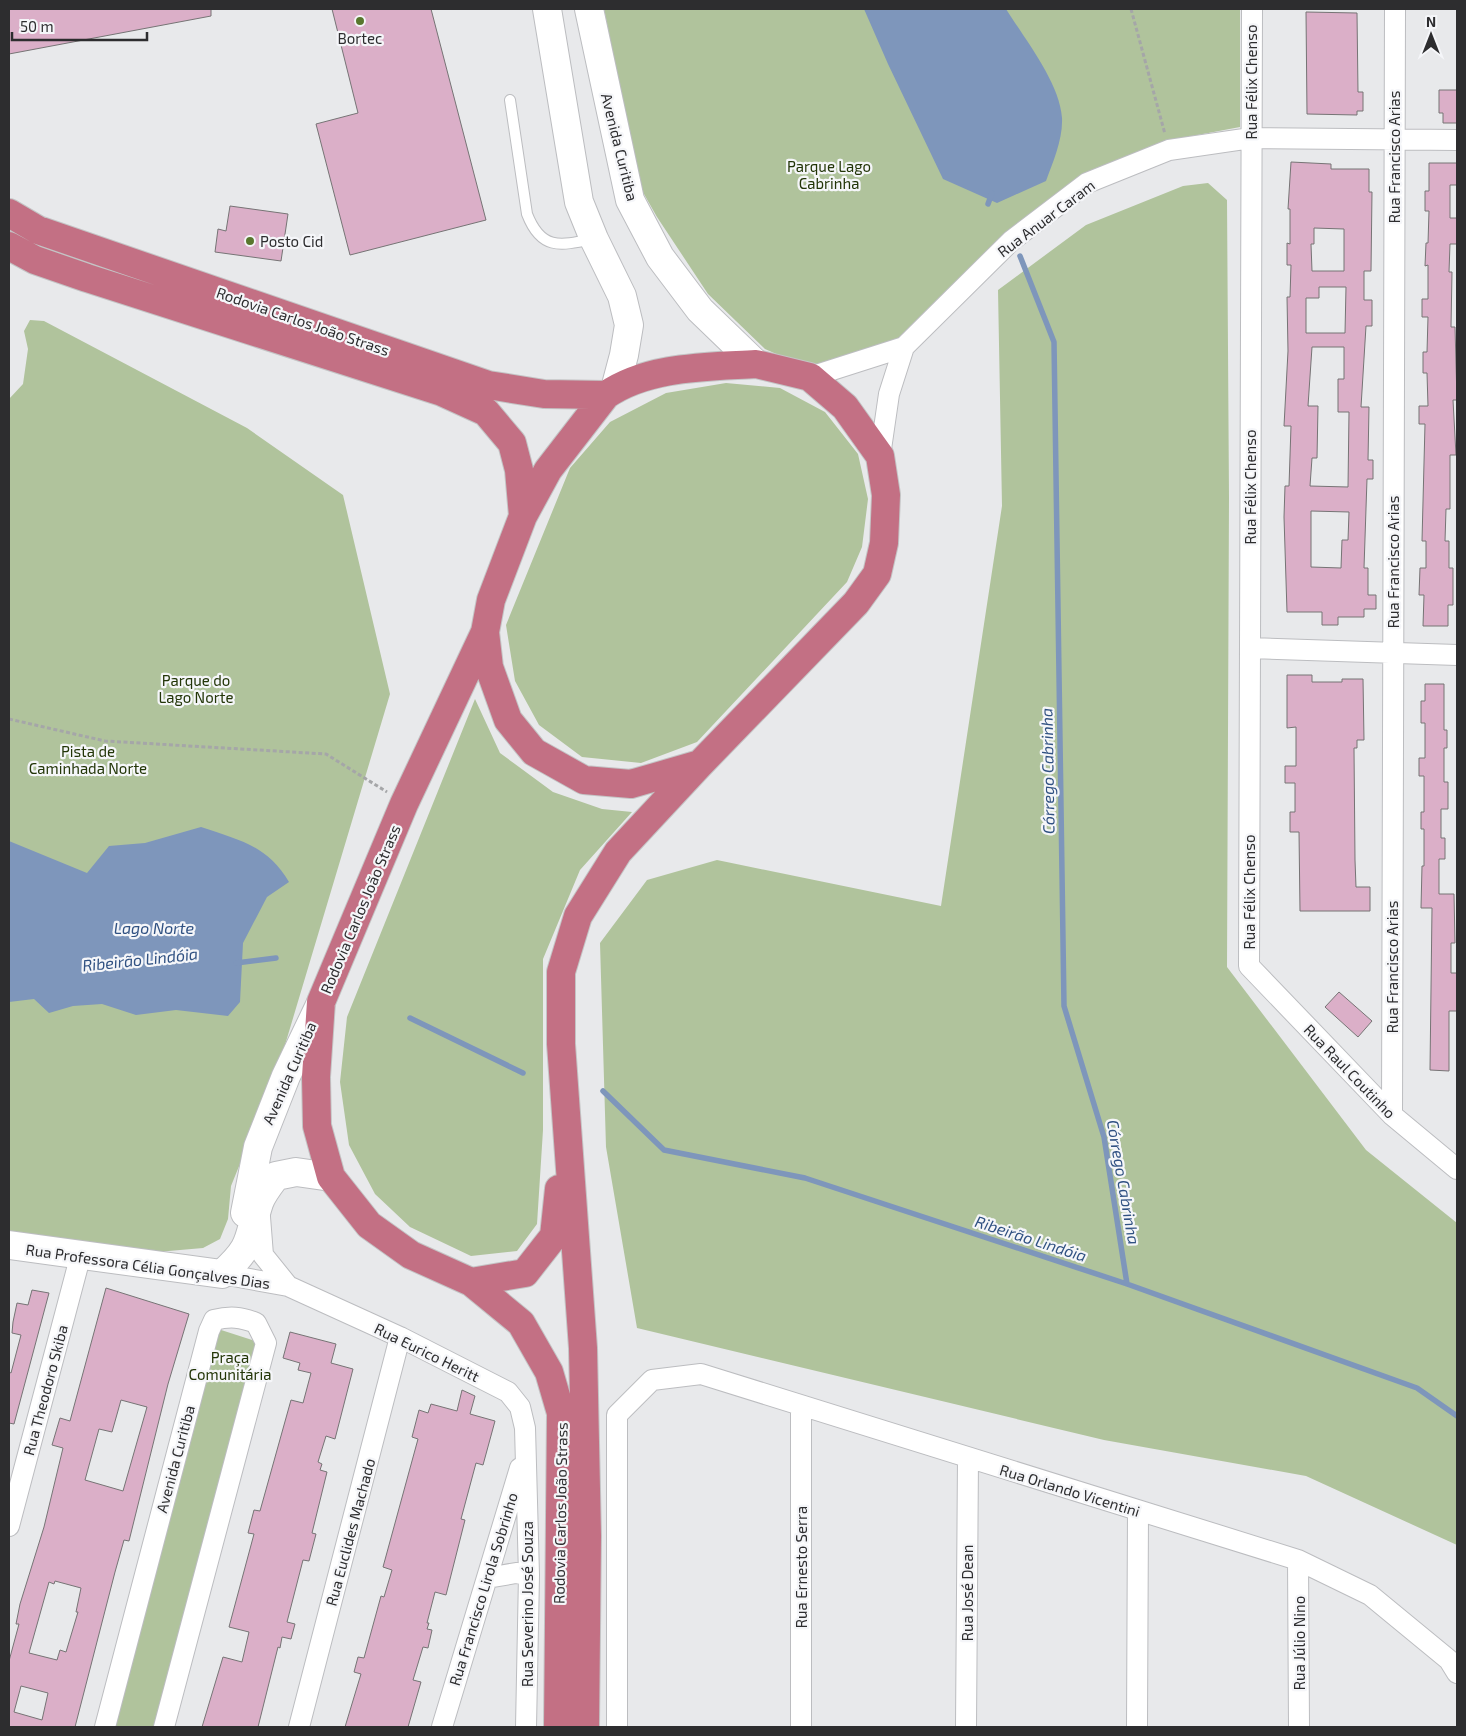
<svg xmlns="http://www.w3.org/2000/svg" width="1466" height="1736" viewBox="0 0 1466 1736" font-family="'Exo 2',sans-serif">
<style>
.green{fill:#b0c39c}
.water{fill:#7e96bb}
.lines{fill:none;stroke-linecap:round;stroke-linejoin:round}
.stream{stroke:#7e96bb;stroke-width:5.5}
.building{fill:#dbafc8;stroke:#767475;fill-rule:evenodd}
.lane-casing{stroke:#bcbdc0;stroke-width:12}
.street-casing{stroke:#bcbdc0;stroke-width:22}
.secondary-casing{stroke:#bcbdc0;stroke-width:30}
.highway-casing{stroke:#c4c4c5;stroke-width:30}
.path{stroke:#a5a6a8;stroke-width:3;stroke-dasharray:4 2.5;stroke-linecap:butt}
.lane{stroke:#fff;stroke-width:10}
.street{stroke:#fff;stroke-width:20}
.secondary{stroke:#fff;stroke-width:28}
.highway{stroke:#c37084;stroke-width:28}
.poi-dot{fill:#58772d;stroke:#f5f6f9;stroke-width:2}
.labels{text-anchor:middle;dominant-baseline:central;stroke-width:4.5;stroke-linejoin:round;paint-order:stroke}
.poi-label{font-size:15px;fill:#2d2d2f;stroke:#f5f6f9}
.street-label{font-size:15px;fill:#2d2d2f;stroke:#f5f6f9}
.park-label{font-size:15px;fill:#223507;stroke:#f5f6f9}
.water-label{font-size:16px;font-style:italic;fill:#305182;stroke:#f5f6f9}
</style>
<rect width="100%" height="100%" fill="#e8e9eb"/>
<path class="green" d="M604 9H1240V127L1166 141 1084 174 903 338 810 369 765 349 708 294 657 217 640 187Z
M1208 183 1227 200 1229 497 1227 967 1366 1150 1457 1223V1545L1306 1476 1104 1440 637 1328 606 1147 600 943 647 880 717 860 941 906 1002 506 998 290 1086 225 1183 186Z
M30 320 44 321 247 428 343 495 390 694 276 1075 231 1186 228 1219 220 1239 203 1248 134 1254 9 1237V399L23 384 28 349 24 331Z
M726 383 780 388 825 412 858 454 868 499 862 547 847 582 697 742 641 763 582 757 539 725 515 681 506 625 570 468 610 422 666 393Z
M475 699 500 753 553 792 602 809 632 812 580 870 543 959V1130L537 1224 517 1251 471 1256 410 1227 375 1194 349 1145 340 1082 347 1017Z
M218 1329 258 1342 156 1727H113Z"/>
<path class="water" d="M864 9H1006C1024 38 1060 83 1062 118 1063 139 1053 162 1046 181L997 203 943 179 888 64Z
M201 827C239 840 267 845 289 882L267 897 243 943 240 1002 228 1016 176 1010 136 1015 102 1004 73 1006 49 1013 34 999 9 1002V841L87 873 109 846 145 843Z"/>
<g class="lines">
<path class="stream" d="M988 204 992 193
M1020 256 1054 342 1064 1006 1104 1137 1127 1284
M236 963 276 958
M410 1018 523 1073
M603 1091 664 1150 805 1178 1127 1284 1417 1388 1457 1416"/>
</g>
<path class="building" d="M9 9H211V16L9 54Z
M332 9H431L486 220 350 255 316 124 358 113Z
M1306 12 1357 13 1358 92H1363V111H1357V115L1307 114Z
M1439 90H1457V123H1443V113H1439Z
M1291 162 1331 164V169H1369V192H1372L1371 271H1364V300H1372V326H1366L1361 407H1369L1368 460H1373V479H1367L1364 568H1368V595H1376V609H1364V617H1338V625H1322V612H1287L1284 517 1285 486H1289L1291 426H1284L1288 351 1287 297H1290L1291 265H1287V243L1290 244V209H1288ZM1314 228 1344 229V271H1312L1311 244H1314ZM1319 287H1346L1345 333H1306V298H1319ZM1312 347H1344V379H1338V412H1349L1348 487 1310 486 1312 458H1317L1318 406H1308ZM1311 511 1349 512 1348 540H1342L1341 568 1311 567Z
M1429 163H1457V185H1450V218H1457V244H1450L1449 272H1452L1451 327H1455L1457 400H1453L1456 455H1450V509H1446L1445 541H1449V568H1453V605H1448V626H1423L1424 595H1419L1420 568H1426V541H1422L1425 424H1419V406H1428L1427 373H1423V352H1427L1428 317H1422V299H1428V265L1425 266 1426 243H1428L1429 211H1425V191H1429Z
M230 206 288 214 281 261 215 252 218 229 226 231Z
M1287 675H1312V682H1342V679H1363L1364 740H1357V748H1354L1355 860 1356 887H1370V911H1300L1299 832H1290V812H1295V783H1285V766H1296V727L1287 728Z
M1425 684H1444V730H1447V748H1444V782H1448V809H1441V838H1445V859H1439V894H1454L1455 943H1451V973H1457V1011H1449V1071L1430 1070 1432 908H1421L1422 866H1424V829H1421V812H1424V776H1419V758H1425V723H1421V701H1425Z
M1339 992 1372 1021 1358 1037 1325 1007Z
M106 1288 189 1314 168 1384 129 1541 124 1540 115 1572 75 1727H9V1661L19 1624H16L20 1604 44 1527 63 1448 52 1445 60 1418 70 1421ZM121 1400 147 1407 123 1491 85 1480 99 1429 112 1432ZM55 1581 81 1588 76 1612H78L66 1652 60 1650 57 1660 29 1653 49 1582 54 1584ZM21 1686 48 1693 42 1720 14 1712Z
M32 1290 49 1293 14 1424 9 1423V1372L11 1373 21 1335 12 1333 13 1322 17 1303 28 1305Z
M290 1332 336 1344 331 1363 353 1369 335 1439 326 1436 318 1462 322 1464 320 1470 327 1472 312 1533 316 1534 309 1561 303 1560 287 1622 295 1624 291 1639 282 1637 280 1648 278 1647 258 1727H202L223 1657 242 1662 249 1632 229 1627 254 1534 248 1533 254 1510 260 1511 291 1400 303 1403 311 1373 298 1370 300 1363 283 1358Z
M462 1390 475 1396 470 1414 495 1421 483 1465 476 1463 461 1519 465 1520 446 1595 435 1592 427 1623H429L427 1629 432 1630 428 1648 423 1647 413 1680 421 1682 408 1727H345L361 1674 354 1672 358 1657 364 1658 381 1596 384 1597 392 1570 383 1567 418 1439 412 1437 419 1410 428 1413 431 1404 457 1411Z"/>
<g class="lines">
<g class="lane-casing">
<path id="lane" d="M510 100 527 214C541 250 559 246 593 239"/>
</g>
<g class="street-casing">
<path id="street" d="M1252 9 1249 966 1392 1115 1457 1169
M810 377 904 347 1011 241 1087 183 1169 150 1251 138 1457 140
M880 456 889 394 904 347
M1250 648 1457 655
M1392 1115 1395 9
M260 1217 263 1255 288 1286
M222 1274 288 1286 400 1337 508 1392 520 1407 525 1428 529 1575 526 1727
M9 1526 81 1254
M1298 1560 1299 1727
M487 1578 516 1573 529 1575
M105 1727 209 1331 214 1320C230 1316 241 1317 256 1323L266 1343 164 1727
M299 1727 400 1337
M442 1727 520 1468
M617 1727V1415L652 1380 701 1374 1298 1560 1370 1595 1449 1660 1457 1673
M801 1727V1406
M966 1727 968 1458
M1137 1727 1138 1511"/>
</g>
<g class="secondary-casing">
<path id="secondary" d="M547 9 579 202 594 239 622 296 629 325 624 355 615 389
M589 9 630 200 660 257 700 310 756 364
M245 1213 258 1147 286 1076 321 1003
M9 1245 222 1274C254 1245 247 1240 259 1203 262 1194 270 1184 276 1176L296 1172 331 1177"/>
</g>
<g class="highway-casing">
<path id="highway" d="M9 213 38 230 488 385 544 394 606 395
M9 246 35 260 87 278 442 392 486 412 512 443 519 470 523 516
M756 364 810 377 845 407 880 456 886 495 884 543 877 574 856 603 700 764 631 784 584 780 534 752 508 720 489 667 485 632 491 600 523 516 548 470 606 395C648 366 707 367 756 364Z
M485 632 404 804 321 1002 316 1077 317 1126 331 1177 369 1225 411 1255 471 1282 521 1323 549 1372 561 1413 558 1727
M471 1282 525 1273 554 1236 559 1189
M585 1727 587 1536 583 1348 561 1044V972L578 916 618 852 700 764"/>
</g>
<path class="path" d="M1131 9 1165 134
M9 719 105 741 326 754 387 792"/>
<use href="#lane" class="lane"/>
<use href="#street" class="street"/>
<use href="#secondary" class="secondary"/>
<use href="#highway" class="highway"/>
</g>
<g class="poi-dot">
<circle cx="360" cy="21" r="5"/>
<circle cx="250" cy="241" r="5"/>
</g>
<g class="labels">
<g class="poi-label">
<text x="360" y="38">Bortec</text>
<text x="260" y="241" text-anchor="start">Posto Cid</text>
</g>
<g class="street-label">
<text transform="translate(1251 82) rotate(-90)">Rua Félix Chenso</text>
<text transform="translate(620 147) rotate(76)">Avenida Curitiba</text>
<text transform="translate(1394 157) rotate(-90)">Rua Francisco Arias</text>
<text transform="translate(1046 218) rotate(-37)">Rua Anuar Caram</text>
<text transform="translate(303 321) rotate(19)">Rodovia Carlos João Strass</text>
<text transform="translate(1250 487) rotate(-90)">Rua Félix Chenso</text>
<text transform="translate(1393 562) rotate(-90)">Rua Francisco Arias</text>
<text transform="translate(1249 892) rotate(-90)">Rua Félix Chenso</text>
<text transform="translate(360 909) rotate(-67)">Rodovia Carlos João Strass</text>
<text transform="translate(1392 967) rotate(-90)">Rua Francisco Arias</text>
<text transform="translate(1350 1071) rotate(46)">Rua Raul Coutinho</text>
<text transform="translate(289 1073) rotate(-66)">Avenida Curitiba</text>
<text transform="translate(148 1266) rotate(8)">Rua Professora Célia Gonçalves Dias</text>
<text transform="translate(427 1352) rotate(26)">Rua Eurico Heritt</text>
<text transform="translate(45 1390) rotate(-75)">Rua Theodoro Skiba</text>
<text transform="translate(175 1459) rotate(-75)">Avenida Curitiba</text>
<text transform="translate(1070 1490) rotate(17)">Rua Orlando Vicentini</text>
<text transform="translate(560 1513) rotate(-89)">Rodovia Carlos João Strass</text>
<text transform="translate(350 1532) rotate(-75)">Rua Euclides Machado</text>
<text transform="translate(801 1567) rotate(-90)">Rua Ernesto Serra</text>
<text transform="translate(483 1589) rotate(-73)">Rua Francisco Lirola Sobrinho</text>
<text transform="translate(967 1593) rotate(-90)">Rua José Dean</text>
<text transform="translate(527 1604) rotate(-90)">Rua Severino José Souza</text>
<text transform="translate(1299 1643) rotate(-90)">Rua Júlio Nino</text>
</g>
<g class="park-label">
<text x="829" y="166">Parque Lago<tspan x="829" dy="17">Cabrinha</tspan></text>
<text x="196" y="680">Parque do<tspan x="196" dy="17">Lago Norte</tspan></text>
<text x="88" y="751">Pista de<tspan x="88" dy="17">Caminhada Norte</tspan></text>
<text x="230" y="1357">Praça<tspan x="230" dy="17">Comunitária</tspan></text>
</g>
<g class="water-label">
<text transform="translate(1047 771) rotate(-91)">Córrego Cabrinha</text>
<text x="154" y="927">Lago Norte</text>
<text transform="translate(140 959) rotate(-6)">Ribeirão Lindóia</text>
<text transform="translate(1124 1182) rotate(80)">Córrego Cabrinha</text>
<text transform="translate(1031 1238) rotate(18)">Ribeirão Lindóia</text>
</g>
</g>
<rect width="1466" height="1736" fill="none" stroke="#2d2d2f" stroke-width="20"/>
<g transform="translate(1431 35)" stroke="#f5f6f9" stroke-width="4" paint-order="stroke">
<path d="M0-4L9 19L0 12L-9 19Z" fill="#2d2d2f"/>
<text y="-8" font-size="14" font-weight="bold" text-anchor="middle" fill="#2d2d2f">N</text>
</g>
<path d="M12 32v8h135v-8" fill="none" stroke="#2d2d2f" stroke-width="2.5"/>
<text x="20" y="32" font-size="15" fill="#2d2d2f" stroke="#f5f6f9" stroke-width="4" paint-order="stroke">50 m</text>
</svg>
